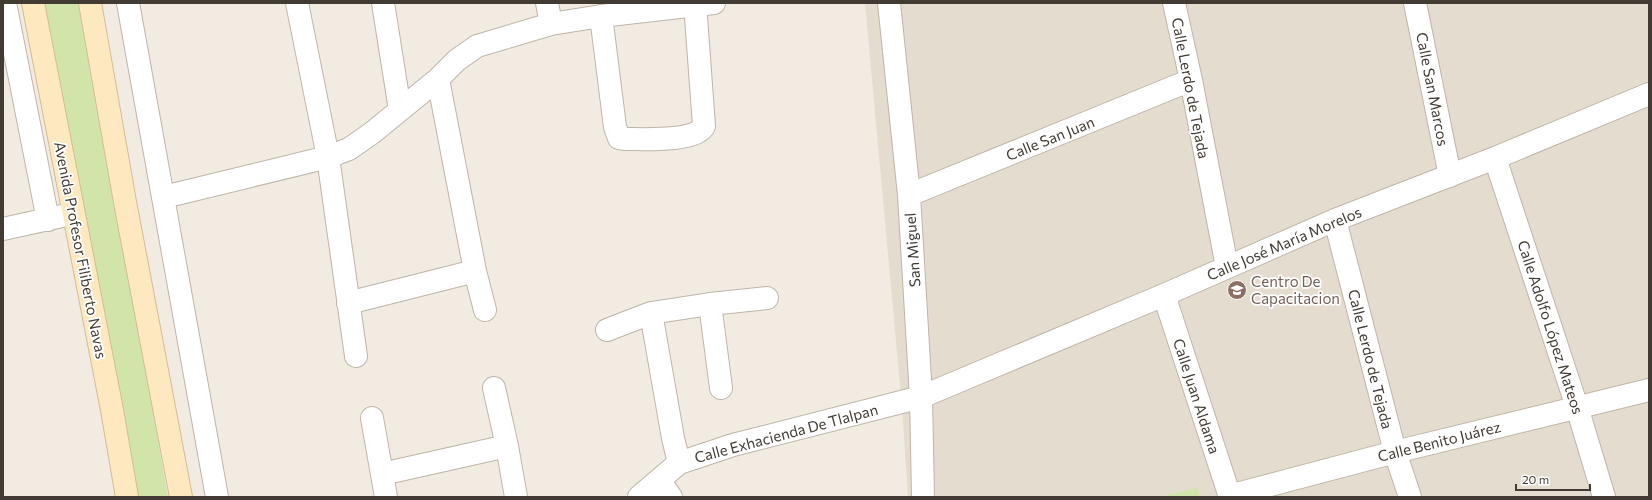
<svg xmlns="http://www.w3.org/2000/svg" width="1652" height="500" viewBox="0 0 1652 500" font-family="Commissioner,sans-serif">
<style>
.residential{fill:#e5dcd0}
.green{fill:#d1e5ab}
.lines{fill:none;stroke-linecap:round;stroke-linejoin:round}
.street-casing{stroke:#bfb4a8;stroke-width:24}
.secondary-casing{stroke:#d4bc95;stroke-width:24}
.street{stroke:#fff;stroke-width:22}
.secondary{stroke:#fde8c0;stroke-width:22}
.labels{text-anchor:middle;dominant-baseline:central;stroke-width:3.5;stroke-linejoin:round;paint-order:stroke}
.street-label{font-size:15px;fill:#423b33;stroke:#fff}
.education-label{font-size:15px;fill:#785e54;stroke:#fff;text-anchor:start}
</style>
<rect width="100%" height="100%" fill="#f1ebe2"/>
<path class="residential" d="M865 3H1649V497H908L902 407Z"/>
<path class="green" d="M42 3H80L168 497H133Z
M1197 488 1200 497H1160Z"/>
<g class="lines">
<g class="street-casing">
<path id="street" d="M5 3 48 220
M128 3 217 497
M297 3 328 157 356 356
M383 3 400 110
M547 3 551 24
M889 3 909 195 921 397 923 497
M1174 3 1191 80 1227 267
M1415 3 1450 176
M601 16 615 127 619 138 626 139C642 139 697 142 704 126L695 3
M438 79 475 271 485 310
M1495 158 1577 407 1604 497
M909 195 1191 80
M164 197 328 157 349 149 372 133 438 79 457 60 477 46 551 24 601 16 714 3
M1335 220 1395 452 1410 497
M3 229 62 216
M1164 295 1230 497
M348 303 475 271
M710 304 721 388
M651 313 673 438 679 463
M607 330 651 313 710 304 767 298
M494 388 507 446 516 497
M372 418 386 497
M382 474 507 446
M659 480 671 497
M1229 496 1395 452 1649 390
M639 497 679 463 733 445 921 397 1164 295 1335 220 1495 158 1649 94"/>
</g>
<g class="secondary-casing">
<path id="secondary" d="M33 3 112 410 127 497
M90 3 125 202 181 497"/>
</g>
<use href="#street" class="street"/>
<use href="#secondary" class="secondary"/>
</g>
<defs>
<g id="university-disc" transform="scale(1)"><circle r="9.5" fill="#8d6e63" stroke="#fff"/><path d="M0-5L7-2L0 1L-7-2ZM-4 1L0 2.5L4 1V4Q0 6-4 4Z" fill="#fff"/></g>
</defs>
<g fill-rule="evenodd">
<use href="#university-disc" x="1237" y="290"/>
</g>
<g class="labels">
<g class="street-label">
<text transform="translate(1191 88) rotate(79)">Calle Lerdo de Tejada</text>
<text transform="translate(1433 89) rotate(79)">Calle San Marcos</text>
<text transform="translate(1050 138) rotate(-22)">Calle San Juan</text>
<text transform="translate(1284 243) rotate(-23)">Calle José María Morelos</text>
<text transform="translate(81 250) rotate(79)">Avenida Profesor Filiberto Navas</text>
<text transform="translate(912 250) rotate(-94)">San Miguel</text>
<text transform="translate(1551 327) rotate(72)">Calle Adolfo López Mateos</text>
<text transform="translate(1371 359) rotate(76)">Calle Lerdo de Tejada</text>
<text transform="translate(1197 396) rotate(72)">Calle Juan Aldama</text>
<text transform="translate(786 433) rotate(-15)">Calle Exhacienda De Tlalpan</text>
<text transform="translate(1439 441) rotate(-14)">Calle Benito Juárez</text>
</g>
<g class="education-label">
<text x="1251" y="281">Centro De<tspan x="1251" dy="17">Capacitacion</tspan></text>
</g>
</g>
<rect width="1652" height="500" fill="none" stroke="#423b33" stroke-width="8"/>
<path d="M1516 484v6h74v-6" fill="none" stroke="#423b33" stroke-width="2"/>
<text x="1522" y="484" font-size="12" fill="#423b33" stroke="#ffffff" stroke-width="3" paint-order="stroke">20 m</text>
</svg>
